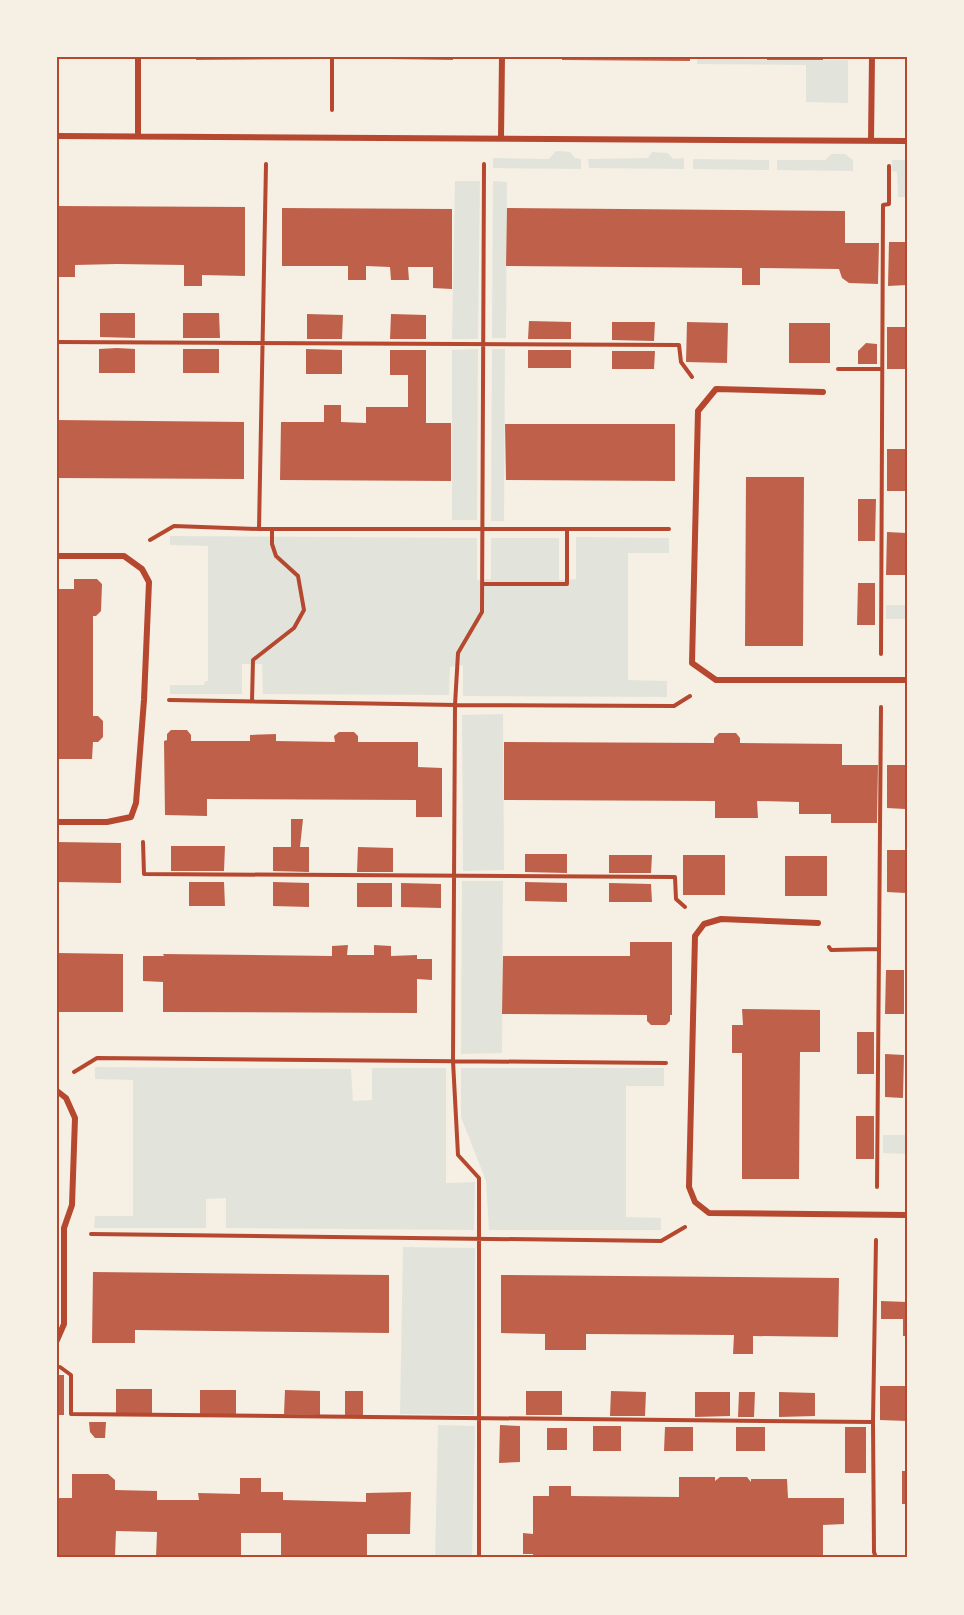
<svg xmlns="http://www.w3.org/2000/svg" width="964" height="1615" viewBox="0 0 964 1615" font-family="Roboto,sans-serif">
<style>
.green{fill:#e2e4dc}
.building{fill:#bf614a}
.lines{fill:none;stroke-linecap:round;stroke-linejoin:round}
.path{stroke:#b5482f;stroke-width:4}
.minor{stroke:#b5482f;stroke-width:6}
.neatline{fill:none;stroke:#b5482f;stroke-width:2}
</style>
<rect width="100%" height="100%" fill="#f6efe4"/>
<path class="green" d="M697 59 848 60V103L806 102V65L697 64Z
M556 151 570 152 575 158 581 159V169L493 168V158L549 159Z
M652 152 668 153 673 159 684 158V169L589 168 588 159 648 158Z
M831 154H845L853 160V171L777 170V160H825Z
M693 159 769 160V170L693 169Z
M892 160H907V197H898L897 172 892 171Z
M455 181H480L478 339H452Z
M493 181 507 182 506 338H492Z
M478 349 477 520H452V350Z
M492 349H505L504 521H491Z
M170 536 477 538V580L491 579V538H559V580L576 579V537L669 538V553H628V680L667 681V697L463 696V665L450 667 449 695 263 694 262 664H242V694H170V685H204L205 681H208V546L170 545Z
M886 605H907V619H886Z
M503 714 504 870 463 871 462 715Z
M462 881H503L502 1053 461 1054Z
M95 1067 351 1069 353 1101 372 1100V1068H446V1183L475 1182 474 1230 226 1228V1198L206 1199V1228H94L95 1216H133V1080L95 1079Z
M461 1068H664V1086H626V1217L661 1218V1230H489L486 1181 461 1117Z
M883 1135H907V1154L883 1153Z
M403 1247 475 1248 474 1415 400 1414Z
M438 1425 475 1426 472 1558H435Z"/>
<path class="building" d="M196 57H325V59L196 60Z
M389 57H453V60L389 59Z
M562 57H690V61L562 60Z
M767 57H823V60H767Z
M57 206 245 207V276L202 275V286H184V265L117 264 75 265V277H57Z
M282 208 452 209V289L433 288V267H408L409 280H391L390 267 366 266V280H348V266H282Z
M507 208 845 211V243H879L878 284 849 283 842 278 839 269 760 268V285H742V268L506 266Z
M889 242H907V285L888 286Z
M100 313H135V338L100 337Z
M183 313H219L220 338H183Z
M307 314 343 315 342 339H307Z
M391 314 426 315V339H390Z
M529 321 571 322V339H528Z
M612 322H655L654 341 612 340Z
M687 322 728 323 727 363 686 362Z
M789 323H830V363H789Z
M887 327H907V369H887Z
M866 343 877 344V364H858V351Z
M117 348 135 349V373H99V349Z
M183 349H219V373H183Z
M306 349 342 350V374H306Z
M390 350H426V423H451V481L280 480 281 422H324V405H341V422L366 423V407H408V375H390Z
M528 350H571V368H528Z
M612 351H655L654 369H612Z
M57 420 244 422V479L57 478Z
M505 424H675V481L506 480Z
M887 449H906V491H887Z
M746 477H804L803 646H745Z
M858 499H876L875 541H858Z
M887 532 906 533 905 575H886Z
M74 579H97L102 584 101 611 96 616H93V716H98L103 721V737L98 742H93L92 759H57V589H74Z
M858 583H875V625H857Z
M171 730H187L191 735V741H250V735L276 734V741L335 742 334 736 339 732H354L358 736V742H418V767L442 768V817H416V800L207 799V816L165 815 164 741 167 740V734Z
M719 733H736L740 738V743L842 744V765H878L877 823H831V814H799V802L757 801 758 818H715V801L504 800V742L714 743V738Z
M887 765H906L905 809 887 808Z
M291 819H303L300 847H309V872L273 871V847H291Z
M57 842 121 843V883L57 882Z
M171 846H225L224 871H171Z
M358 847 393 848V872H357Z
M887 850H905V893L887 892Z
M525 854H567V873L525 872Z
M609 855H652L651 873H609Z
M683 855H725V895H683Z
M785 856H827V896H785Z
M189 882H224L225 906H189Z
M273 882 309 883V907L273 906Z
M525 882 567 883V902L525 901Z
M357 883H392V907H357Z
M401 883 441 884V908L401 907Z
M609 883 651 884 652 902H609Z
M630 942H672V1015H670V1021L666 1025H651L647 1021V1015L502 1014 503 956H630Z
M348 945 347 955H374V945L391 946V956L417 955V959H432V980L417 979V1013L163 1012V982L143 981V956H164L163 954 332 956V946Z
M57 953 123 954V1012H57Z
M886 970H904V1014H885Z
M742 1009 820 1010V1052H800L799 1179H742V1053H732V1025H743Z
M857 1032H874V1074H857Z
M885 1054 904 1055 903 1098 885 1097Z
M856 1116H874V1159H856Z
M93 1272 389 1275V1333L135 1330V1343H92Z
M501 1275 839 1278 838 1337 753 1336V1354H733L734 1335 586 1334V1350H545V1334L501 1333Z
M881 1301 907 1302V1336H903V1319H881Z
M57 1375H64V1415H57Z
M880 1386H907V1421L880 1420Z
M116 1389H152V1414H116Z
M200 1390H236V1414H200Z
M285 1390 320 1391V1415L284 1414Z
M345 1391H363V1416L345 1415Z
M526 1391H562V1415H526Z
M611 1391 646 1392 645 1416H610Z
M695 1392H730V1416L695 1417Z
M739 1392H755L754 1417H738Z
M779 1392 815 1393V1416L779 1417Z
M89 1422H106L105 1438H95L90 1432Z
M500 1425 520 1426V1462L499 1463Z
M593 1426H621V1451H593Z
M665 1427H693V1451H664Z
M736 1427H765V1451H736Z
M845 1427H866V1473H845Z
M547 1428H567V1450H547Z
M902 1471H907V1504H902Z
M72 1474H108L115 1480V1490L157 1491V1500H199L198 1493 240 1494V1478H261V1492H283V1500L366 1502V1493L411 1492 410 1534H367V1558H281V1533H241V1558L156 1557 157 1532 116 1531 115 1556 74 1558V1556H57V1498H72Z
M679 1477H715V1481L720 1477H747L751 1482V1479H787L788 1498H844V1524L823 1525V1558H533V1554H523V1533L533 1534V1496H549V1486H571V1496L679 1497Z"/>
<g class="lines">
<path class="path" d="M332 57V110
M57 342 679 345 681 362 692 377
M838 369H882
M259 529 266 164
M150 540 174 526 259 529H669
M483 584H567V529
M881 654 883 205 889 204V166
M169 700 455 705 674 706 690 696
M252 701 253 660 294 628 304 610 298 576 276 556 272 544V529
M143 842 144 874 675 877 676 899 685 907
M829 947 831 950 879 949 877 1187
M879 949 881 707
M74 1072 97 1058 666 1063
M91 1234 661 1241 685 1227
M60 1367 71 1375V1414L873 1422 874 1552 876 1558
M873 1422 876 1240
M479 1558V1178L458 1155 453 1061 455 705 458 653 482 612 484 164"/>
<path class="minor" d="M57 136 907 141
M138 136V57
M501 138 502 57
M871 141 872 57
M823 392 716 389 698 411 692 663 716 680H907
M57 556H124L142 569 149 582 144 700 136 803 131 817 107 822H57
M818 923 721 919 704 924 695 936 689 1187 695 1202 709 1213 907 1215
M57 1091 66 1098 75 1118 72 1205 64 1228V1324L57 1340"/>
</g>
<rect width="964" height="1615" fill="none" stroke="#f6efe4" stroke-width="117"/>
<rect x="58" y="58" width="848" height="1498" class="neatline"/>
</svg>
